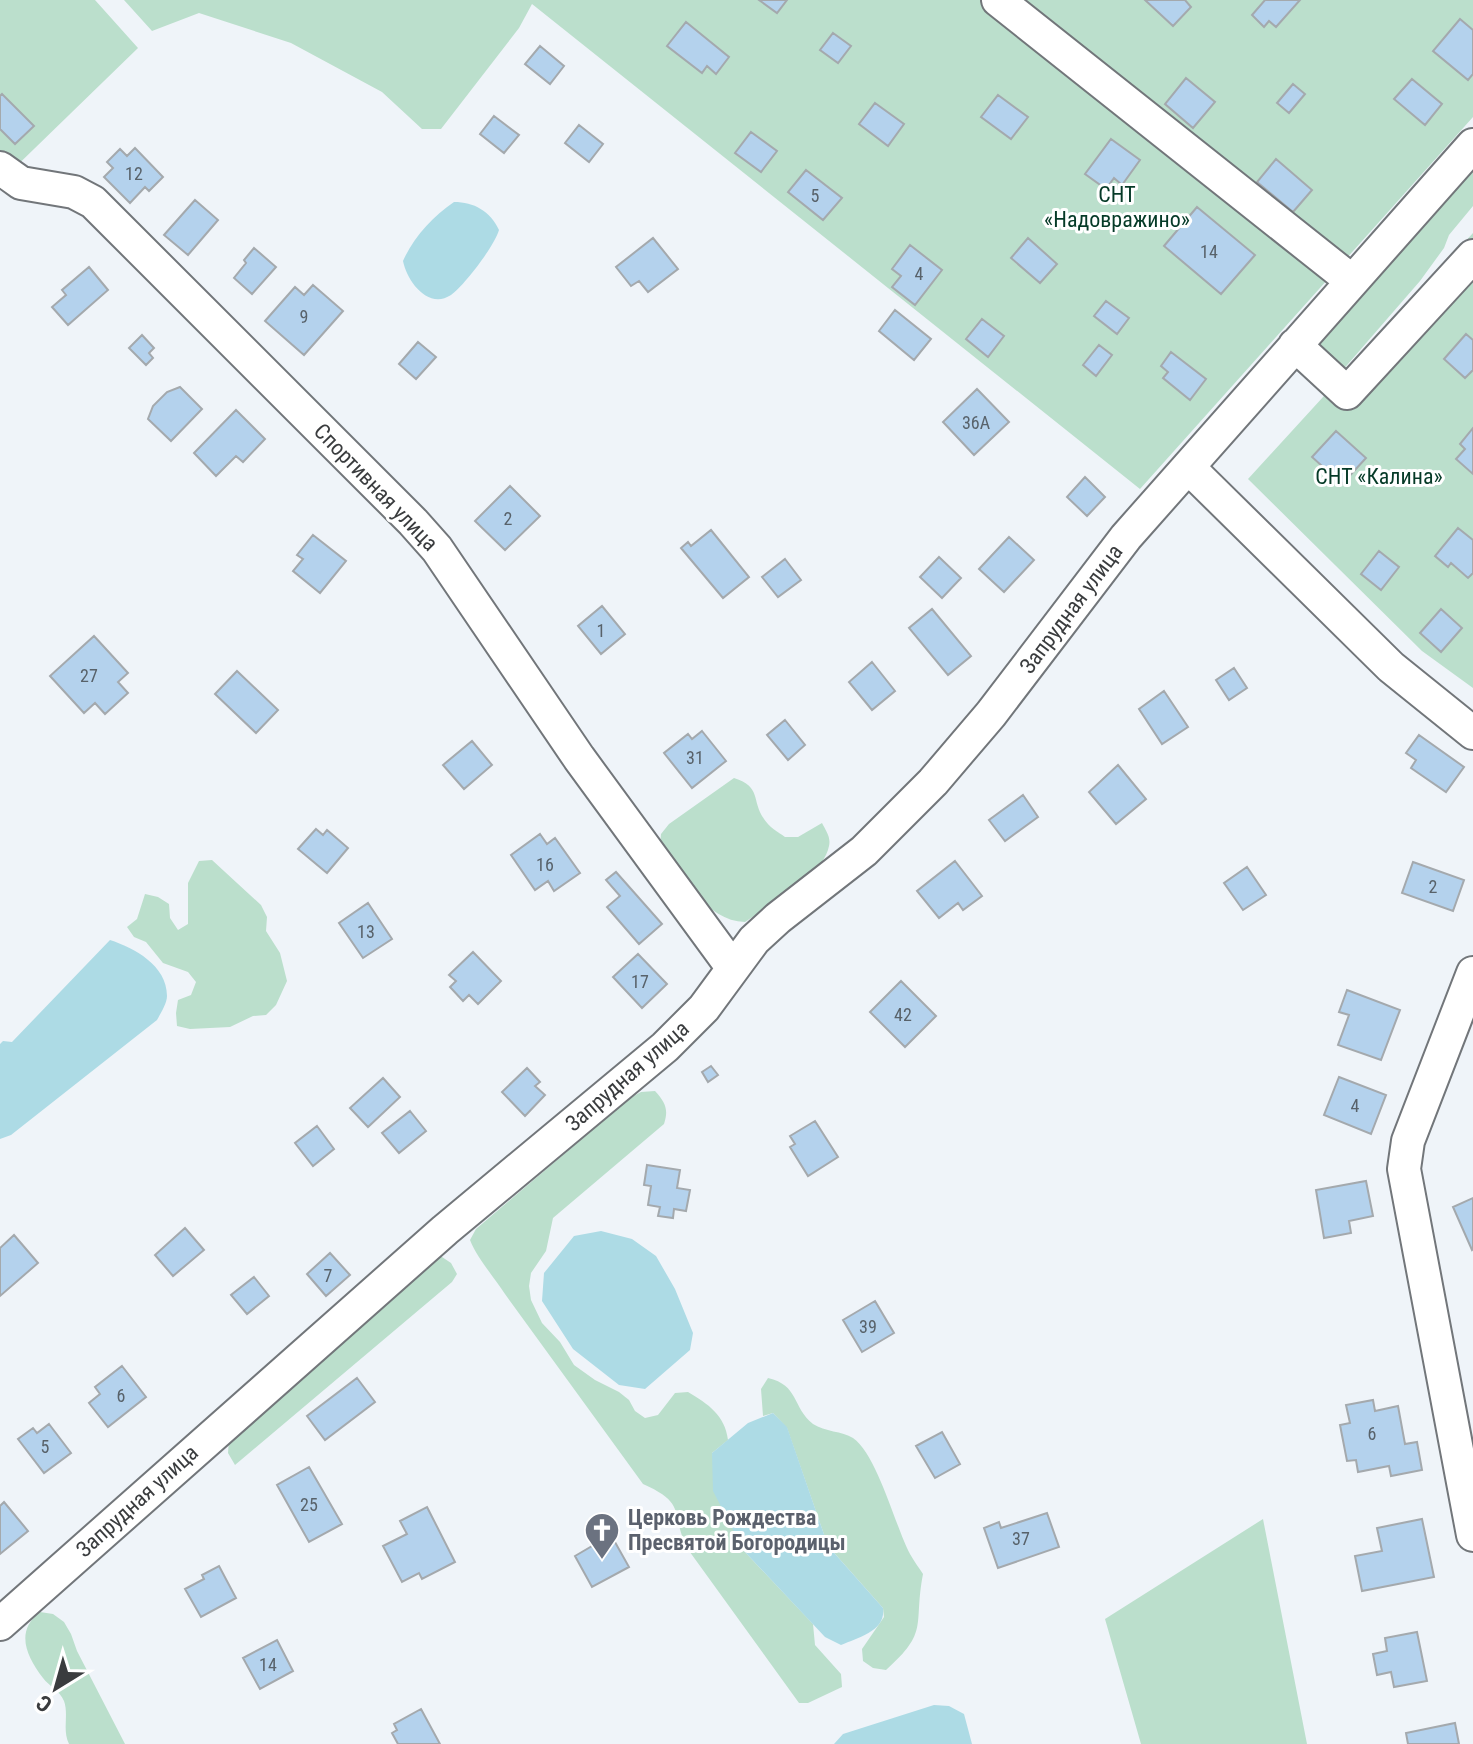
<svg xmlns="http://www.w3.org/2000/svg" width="1473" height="1744" viewBox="0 0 1473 1744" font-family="'Roboto Condensed',sans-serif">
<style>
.green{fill:#bbdfcc}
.water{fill:#addbe5}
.building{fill:#b4d2ed;stroke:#a4a9ad;stroke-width:2}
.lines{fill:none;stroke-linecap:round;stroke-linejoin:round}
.minor-casing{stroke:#72767a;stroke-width:36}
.minor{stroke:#fff;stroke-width:32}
.labels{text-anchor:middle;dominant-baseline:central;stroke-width:6;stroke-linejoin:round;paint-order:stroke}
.number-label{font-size:18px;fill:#58626a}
.park-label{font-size:22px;fill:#053a27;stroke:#fff}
.street-label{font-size:22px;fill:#3a3c3e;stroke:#fff}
.worship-label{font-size:22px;font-weight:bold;fill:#5b616d;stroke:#fff;text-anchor:start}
</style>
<rect width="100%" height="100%" fill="#eff4f9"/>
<path class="green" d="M0 0H95L138 48 0 182Z
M124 0H1473V117L1140 489 532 4 519 28 441 129H422L382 92 291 43 199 13 152 31Z
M1473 164V206L1449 235 1444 248 1420 281 1341 372 1320 357 1318 343Z
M1473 233V688L1422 651 1248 479Z
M734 778C762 787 751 800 764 819 769 827 778 832 785 837H798L822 823C826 831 831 837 829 846 824 875 768 906 745 922 706 921 681 875 660 847L661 834 669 824Z
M212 860 261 905 267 917 266 931 280 953 287 981 276 1005 266 1015 253 1016 230 1027 190 1029 177 1026 176 1013 178 1000 191 995 196 982 188 972 163 963 146 942 134 937 127 927 137 919 145 894 158 897 169 904 170 918 178 930 188 924V883L199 861Z
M655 1091C665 1102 669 1109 664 1124L553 1218 546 1251 531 1273 529 1286 531 1300 542 1323 560 1342 574 1365 595 1380 619 1392 629 1400 635 1411 645 1418 658 1415 675 1393 688 1392C708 1404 725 1415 728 1440L712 1453 744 1551 813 1624 815 1645 841 1674 842 1687 808 1703H799L687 1548C670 1513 688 1504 643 1484L505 1294C494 1277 477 1258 470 1240L476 1229 630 1098 641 1092Z
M439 1255 451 1263 457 1274 452 1282 235 1465 228 1453 229 1440Z
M768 1378C799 1385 792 1407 813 1424 825 1432 842 1431 853 1438 878 1456 895 1526 910 1554 914 1561 919 1568 923 1574 913 1626 930 1631 886 1670L873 1668 863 1661 862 1649 884 1617 883 1608 828 1546 787 1428 773 1413 763 1416 761 1389Z
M1263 1519 1307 1744H1141L1105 1619Z
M40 1612 53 1614 64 1622 71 1634 77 1651 125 1744H69C62 1730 69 1715 64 1701 60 1691 49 1686 43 1678 26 1656 15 1631 40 1612Z"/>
<path class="water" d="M454 202C474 202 490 211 499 230 495 245 464 286 451 295 428 310 407 281 403 261 413 238 433 216 454 202Z
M110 940C134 948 167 965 167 996 167 1003 161 1013 157 1020L11 1135 0 1139V1044L3 1041 12 1042Z
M601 1231 632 1239 656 1256 675 1289 693 1333 690 1350 645 1389 619 1385 573 1349 542 1301 544 1273 574 1236Z
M773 1413 787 1427 828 1546 883 1608C886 1631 859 1637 841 1645L825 1637 744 1551 713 1491 712 1453 748 1423Z
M934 1705 949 1706 964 1714 972 1744H834L843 1734Z"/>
<path class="building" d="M759 0H787L777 13Z
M1145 0H1185L1191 7 1173 26Z
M1265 0H1300L1276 27 1269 21 1264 27 1252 15Z
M1460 19 1473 30V74L1468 80 1433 51Z
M686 22 729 57 716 74 707 66 702 73 667 46Z
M833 33 851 46 838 63 820 50Z
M540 46 564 66 550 84 525 64Z
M1186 78 1215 102 1193 128 1165 104Z
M1412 79 1442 104 1425 125 1394 99Z
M1293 84 1305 94 1289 113 1277 103Z
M2 94 34 126 15 144 0 129V96Z
M998 95 1028 117 1011 139 981 117Z
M875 103 904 124 888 146 859 124Z
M494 116 519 135 504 153 480 134Z
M579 125 603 144 589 162 565 143Z
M751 132 777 151 761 172 735 153Z
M1111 139 1140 160 1122 185 1114 178 1106 189 1085 174Z
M135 148 163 177 149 191 145 187 130 203 104 177 113 168 107 162 120 149 127 156Z
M1276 159 1312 190 1293 212 1257 182Z
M806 170 842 198 823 220 788 192Z
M195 200 218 220 188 255 164 235Z
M1197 207 1255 255 1221 294 1164 246Z
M653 238 678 269 648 292 639 281 631 286 616 267Z
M1028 238 1057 264 1040 283 1011 258Z
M910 245 942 270 915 305 892 287 901 276 892 269Z
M254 248 276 267 252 294 234 278 246 263 244 260Z
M89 267 108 290 68 325 52 307 66 295 62 290Z
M313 285 343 311 304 355 265 321 295 287 304 295Z
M1106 301 1129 318 1117 334 1094 316Z
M895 310 931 339 914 360 879 331Z
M982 319 1004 336 988 357 966 339Z
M1466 334 1473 340V370L1465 378 1444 359Z
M142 335 154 348 149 353 153 358 146 365 129 348Z
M418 342 436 357 416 379 399 364Z
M1099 345 1112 355 1096 376 1083 365Z
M1171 352 1206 379 1190 400 1163 378 1168 372 1161 366Z
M180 387 202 409 171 441 148 419 153 406 167 392Z
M977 389 1009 422 974 455 943 422Z
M236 410 265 439 243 462 236 456 216 476 194 453Z
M1473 428V474L1456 459 1465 449 1460 444Z
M1336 431 1366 458 1342 484 1312 457Z
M1085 477 1105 497 1087 516 1067 497Z
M510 486 540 516 505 550 475 521Z
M1458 528 1473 540V573L1468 578 1451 563 1448 567 1435 556Z
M711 530 749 577 723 598 681 548 688 542 691 546Z
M313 535 346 561 320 593 293 571 303 559 297 555Z
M1009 537 1034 560 1004 592 979 569Z
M1379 551 1399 567 1381 590 1361 574Z
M939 557 961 578 942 598 920 577Z
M785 559 801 580 778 597 762 577Z
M602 606 625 634 601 654 578 626Z
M932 609 971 656 948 675 909 628Z
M1441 609 1462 628 1441 652 1420 633Z
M94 636 128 673 118 682 128 693 105 714 95 703 84 713 50 676Z
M872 662 895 691 872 710 849 682Z
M1234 668 1247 688 1229 700 1216 680Z
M237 671 278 710 256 733 215 694Z
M1164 691 1188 727 1162 744 1139 709Z
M785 720 805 745 788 760 767 735Z
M702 731 726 761 692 788 664 753 688 734 692 739Z
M1419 735 1464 767 1446 792 1411 768 1416 760 1406 753Z
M472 741 492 765 464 789 443 765Z
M1118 765 1146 799 1116 824 1089 792Z
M1023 795 1038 817 1005 841 989 820Z
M316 829 323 835 327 830 348 848 327 873 298 849Z
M540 834 547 844 555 838 580 873 554 891 548 881 535 890 511 855Z
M955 861 982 896 963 910 958 903 939 918 917 891Z
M1413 862 1464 880 1453 911 1402 893Z
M1247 867 1266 895 1243 910 1224 883Z
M616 872 662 924 639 944 607 907 620 896 606 880Z
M368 903 392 939 363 958 339 923Z
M473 952 501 981 478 1004 469 995 463 1001 450 987 456 981 449 975Z
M638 954 667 984 642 1008 613 977Z
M901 981 936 1016 905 1047 870 1012Z
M1347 990 1400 1010 1381 1060 1338 1045 1349 1015 1339 1012Z
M711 1066 718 1075 708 1082 702 1072Z
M527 1068 540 1082 535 1086 545 1095 525 1116 502 1092Z
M1339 1077 1386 1095 1371 1134 1324 1115Z
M383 1078 400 1097 368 1127 350 1108Z
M410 1111 426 1131 399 1153 382 1133Z
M815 1121 838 1157 808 1176 790 1147 795 1144 790 1136Z
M317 1126 334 1149 313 1166 295 1143Z
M647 1165 680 1170 677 1188 690 1190 686 1211 674 1209 673 1218 658 1216 660 1207 648 1205 651 1186 644 1185Z
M1366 1181 1373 1216 1349 1221 1351 1233 1324 1238 1316 1190Z
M1473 1198V1249L1472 1250 1453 1207Z
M185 1228 204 1250 173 1276 155 1255Z
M14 1235 38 1263 0 1296V1248Z
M330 1253 350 1275 326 1296 307 1274Z
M254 1277 269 1296 247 1314 231 1295Z
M875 1301 894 1333 862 1352 843 1320Z
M122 1366 146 1397 108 1427 89 1403 100 1394 95 1387Z
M357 1378 375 1402 325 1440 307 1416Z
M1373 1400 1375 1411 1398 1406 1405 1444 1417 1442 1422 1470 1391 1476 1389 1466 1358 1472 1356 1460 1347 1461 1340 1425 1350 1423 1346 1405Z
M49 1424 71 1453 44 1473 18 1439 33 1428 37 1433Z
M942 1432 960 1464 935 1478 916 1446Z
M309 1467 342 1524 309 1542 277 1485Z
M4 1502 28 1531 0 1554V1506Z
M427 1507 455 1562 422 1579 419 1573 402 1582 383 1546 407 1534 400 1521Z
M1047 1513 1059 1547 998 1568 984 1528 999 1522 1001 1528Z
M1422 1519 1434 1577 1362 1591 1355 1556 1382 1551 1377 1528Z
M611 1535 629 1567 592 1587 575 1556Z
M219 1566 236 1598 201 1617 185 1589 204 1579 202 1575Z
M1417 1632 1427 1681 1394 1687 1391 1672 1377 1675 1373 1654 1387 1651 1385 1638Z
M277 1640 293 1671 260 1689 243 1658Z
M421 1709 440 1744H398L392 1733 397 1730 394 1724Z
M1455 1723 1459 1744H1408L1406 1733Z"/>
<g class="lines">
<g class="minor-casing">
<path id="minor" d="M998 0 1352 281
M0 168 21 183 74 192 93 202 413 522 437 549 579 758 732 967
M1295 345 1347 393 1473 256
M1188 467 1391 667 1473 733
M1473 973 1408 1141 1404 1169 1473 1535
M0 1624 445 1230 665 1047 704 1008 754 940 778 918 864 851 933 782 991 714 1126 537 1473 145"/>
</g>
<use href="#minor" class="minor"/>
</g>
<defs>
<g id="church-pin" transform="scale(1.8)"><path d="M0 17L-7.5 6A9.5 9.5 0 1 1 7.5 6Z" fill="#6b7280" stroke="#fff"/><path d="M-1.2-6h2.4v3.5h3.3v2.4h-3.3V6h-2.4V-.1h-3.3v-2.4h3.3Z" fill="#fff"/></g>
</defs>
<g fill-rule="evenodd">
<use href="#church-pin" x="602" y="1530"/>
</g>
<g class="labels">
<g class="number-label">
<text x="134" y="173">12</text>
<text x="815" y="195">5</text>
<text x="1209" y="251">14</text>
<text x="919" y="273">4</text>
<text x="304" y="316">9</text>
<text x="976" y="422">36А</text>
<text x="508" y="518">2</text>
<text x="601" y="630">1</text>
<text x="89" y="675">27</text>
<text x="695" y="757">31</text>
<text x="545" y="864">16</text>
<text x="1433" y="886">2</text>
<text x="366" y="931">13</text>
<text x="640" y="981">17</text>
<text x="903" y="1014">42</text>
<text x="1355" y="1105">4</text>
<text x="328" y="1275">7</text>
<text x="868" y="1326">39</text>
<text x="121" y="1395">6</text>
<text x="1372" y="1433">6</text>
<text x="45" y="1446">5</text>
<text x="309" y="1504">25</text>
<text x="1021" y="1538">37</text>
<text x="268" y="1664">14</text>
</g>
<g class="park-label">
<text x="1117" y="194">СНТ<tspan x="1117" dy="25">«Надовражино»</tspan></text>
<text x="1379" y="476">СНТ «Калина»</text>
</g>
<g class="street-label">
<text transform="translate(376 487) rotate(46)">Спортивная улица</text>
<text transform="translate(1071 609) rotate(-53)">Запрудная улица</text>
<text transform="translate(627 1076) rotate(-41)">Запрудная улица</text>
<text transform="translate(137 1501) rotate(-42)">Запрудная улица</text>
</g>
<g class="worship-label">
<text x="628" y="1517">Церковь Рождества<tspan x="628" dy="25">Пресвятой Богородицы</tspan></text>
</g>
</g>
<g transform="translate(56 1688) rotate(217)" stroke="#ffffff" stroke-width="6" paint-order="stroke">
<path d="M0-6L14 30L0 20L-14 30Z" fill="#3a3c3e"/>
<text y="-12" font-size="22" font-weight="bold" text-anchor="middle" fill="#3a3c3e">С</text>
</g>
</svg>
